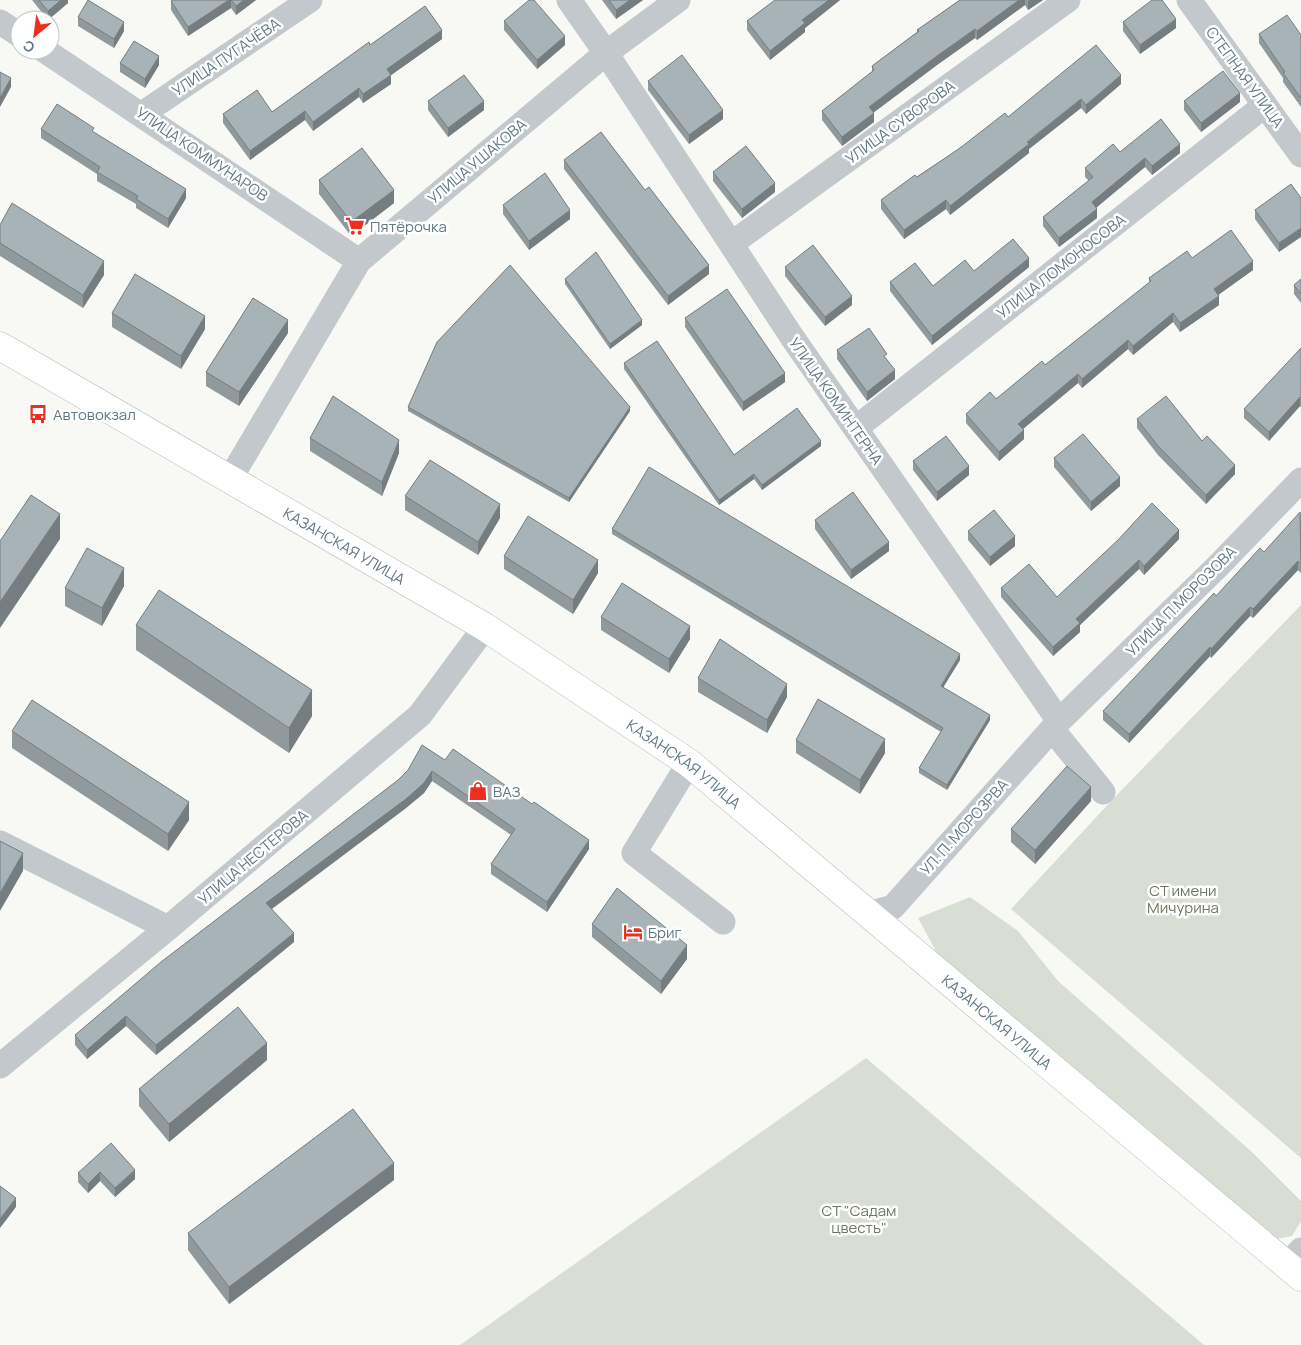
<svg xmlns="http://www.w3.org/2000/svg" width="1301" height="1345" viewBox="0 0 1301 1345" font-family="Manrope,sans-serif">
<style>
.green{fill:#d9ded4}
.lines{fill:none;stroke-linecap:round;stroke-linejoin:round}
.highway-casing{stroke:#b3b9bc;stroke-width:29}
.minor{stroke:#c2c8cb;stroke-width:25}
.highway{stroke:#fff;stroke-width:28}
.wall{fill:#909a9d}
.shaded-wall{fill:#757d80}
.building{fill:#a7b3b7;stroke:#757d80}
.labels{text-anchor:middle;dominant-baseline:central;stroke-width:5;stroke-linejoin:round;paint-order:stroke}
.street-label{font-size:15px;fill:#617982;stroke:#fff}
.poi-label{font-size:15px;fill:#617982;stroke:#fff;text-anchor:start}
.park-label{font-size:15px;fill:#697a60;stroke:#fff}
</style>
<rect width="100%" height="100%" fill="#f8f8f5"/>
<path class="green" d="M1301 605V1158L1011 909 1113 799Z
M970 897 1018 931 1058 981 1252 1152 1301 1201V1221L1292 1236 1276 1239 943 964 918 918Z
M866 1058 1204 1345H460Z"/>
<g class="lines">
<g class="highway-casing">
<g id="highway">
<path id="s1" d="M0 346 485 627 689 763 1301 1277"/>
</g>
</g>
<path class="minor" d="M569 0 606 53 792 337 1059 721 1052 729 1103 792
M1189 0 1301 155
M0 22 20 35
M44 50 359 261
M142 114 310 0
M731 244 1068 0
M856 428 1265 105
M230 479 359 261 606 53 678 0
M1059 721 1217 567 1301 480
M689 763 634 853 723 922
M0 843 168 928
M868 914 893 907 1052 729
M0 1066 168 928 420 715 485 627
M1287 1265 1301 1250"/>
<use href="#highway" class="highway"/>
</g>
<path class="wall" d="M32 0H68V3L48 20Z
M173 0H256L236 15 231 8 188 36 171 10V1Z
M602 0H643L616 19Z
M775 0H840L805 28V32L770 60 747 30V21Z
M960 0H1043L1028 10 1025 5 977 40 975 38 937 65 874 112V122L842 146 822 120V111L872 72V66L917 32V30Z
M78 17 124 31 114 48 78 26Z
M504 21 565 45 537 69 504 30Z
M1123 22 1176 28 1140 54 1123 31Z
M1259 34 1301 35V107L1283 82V78L1259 43Z
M442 39 391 75V84L363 103 359 97 313 131 305 120 250 160 223 123V114L272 112 370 45Z
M120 63 159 65 145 88 120 72Z
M648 81 723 119 689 144 648 90Z
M1121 84 1086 114 1081 108 1029 149V153L950 215 946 209 904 239 881 209V200L1008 117Z
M428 101 484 110 448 137 428 110Z
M1184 101 1240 102 1201 132 1184 110Z
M41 129 94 132 186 198 168 228 136 208V204L97 181V174L41 138Z
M1120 152 1180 153 1152 175 1145 167 1096 208 1097 218 1059 247 1043 226V217L1089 181 1085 177V168Z
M564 160 709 274 668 305 564 169Z
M713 172 775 192 742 218 713 181Z
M319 180 394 203 351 236 319 194Z
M1301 198 1279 252 1255 219V210Z
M503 205 570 219 529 250 503 214Z
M0 225 104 275 83 308 0 256Z
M1192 258 1253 270 1218 295 1219 305 1180 332 1173 322 1133 355 1128 349 1082 388 1078 383 1023 429 1024 439 999 461 966 423V414L996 399 1045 365 1149 283V278Z
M785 267 852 305 825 326 785 276Z
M1029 267 932 345 890 291V282L933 286 974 271Z
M565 279 642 325 610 349 565 284Z
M1301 279V303L1294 294V285Z
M112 313 205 329 181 369 112 327Z
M685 318 785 382 743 411 685 327Z
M288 333 239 406 206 386V372Z
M1301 348V407L1300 406 1269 441 1244 418V409Z
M837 350 887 360 895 379 867 401 837 359Z
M624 363 734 455 821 446 762 490 754 479 719 505 624 369Z
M408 407 630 411 569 502 408 411Z
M1137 419 1202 441 1235 474 1206 504 1158 455 1137 428Z
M310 438 399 453 382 496 310 451Z
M1054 458 1120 486 1091 511 1054 467Z
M913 461 969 475 937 501 913 470Z
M405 496 500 518 478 555 405 510Z
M1301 513V573L1298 570 1253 618 1250 616 1211 658 1210 656 1129 743 1103 720V711L1216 596 1264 552Z
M815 520 889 551 851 579 815 529Z
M612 529 960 660 943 687 990 720 947 790 919 773V768L941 732 612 534Z
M968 531 1015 546 990 566 968 540Z
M1179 539 1144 575 1139 569 1080 625V632L1053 656 1001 597V588L1057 597Z
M504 556 598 573 573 614 504 569Z
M124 586 102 626 65 606V588Z
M601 617 690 639 669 673 601 630Z
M136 625 312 716 289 753 136 650Z
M698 678 787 697 767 733 698 692Z
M12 731 189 820 168 851 12 748Z
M796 740 885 753 860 794 796 753Z
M445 760 589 849 547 912 491 874V864L511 835 432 781 424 793 406 808 272 909 294 942 156 1055 126 1026 87 1059 75 1045V1035Z
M1091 801 1035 864 1011 842V829Z
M592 924 687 959 661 994 592 937Z
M267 1060 169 1142 139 1106V1089Z
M135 1170V1179L115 1197 100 1181 88 1193 78 1182V1173Z
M394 1180 229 1304 188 1250V1233Z"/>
<path class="shaded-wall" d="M61 0H68V3L48 20V11Z
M229 0H231V8L188 36V27Z
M244 0H256L236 15V6Z
M630 0H643L616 19V10Z
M829 0H840L805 28V32L770 60V51L802 20Z
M1019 0H1025V5L977 40V31Z
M1030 0H1043L1028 10V1Z
M1176 19V28L1140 54V45Z
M124 22V31L114 48V39Z
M975 29V38L937 65 869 116V107L937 56Z
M442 30V39L387 78V69Z
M565 36V45L537 69V60Z
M159 56V65L145 88V79Z
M391 75V84L363 103V94Z
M1121 75V84L1086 114V105Z
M11 78V87L0 107V98Z
M359 88V97L313 131V122Z
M1240 93V102L1201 132V123Z
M1081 99V108L1029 149V153L950 215V206Z
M484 101V110L448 137V128Z
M723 110V119L689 144V135Z
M305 111V120L250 160V151Z
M874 113V122L842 146V137Z
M1180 144V153L1152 175V166Z
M1145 158V167L1092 211V202Z
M775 183V192L742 218V209Z
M186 189V198L168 228V219Z
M394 190V203L351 236V222Z
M946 200V209L904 239V230Z
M1097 209V218L1059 247V238Z
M570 210V219L529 250V241Z
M1301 228V237L1279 252V243Z
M1029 258V267L932 345V336Z
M104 261V275L83 308V295Z
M1253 261V270L1214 298V289Z
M709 265V274L668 305V296Z
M852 296V305L825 326V317Z
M1219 296V305L1180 332V323Z
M1173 313V322L1133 355V346Z
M205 316V329L181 369V356Z
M288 320V333L239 406V392Z
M642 320V325L610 349V344Z
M1128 340V349L1082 388V379Z
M895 370V379L867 401V392Z
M785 373V382L743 411V402Z
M1078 374V383L1018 433V424Z
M1300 397V406L1269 441V432Z
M630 407V411L569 502V498Z
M1024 430V439L999 461V452Z
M399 440V453L382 496V482Z
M821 441V446L762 490V485Z
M1235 465V474L1206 504V495Z
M969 466V475L937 501V492Z
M754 474V479L719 505V500Z
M1120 477V486L1091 511V502Z
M500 504V518L478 555V542Z
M60 514V539L0 628V602Z
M1179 530V539L1144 575V566Z
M1015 536V546L990 566V557Z
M889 542V551L851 579V570Z
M598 560V573L573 614V600Z
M1139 560V569L1080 625V632L1053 656V647L1076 619Z
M1298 561V570L1253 618V609Z
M124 568V586L102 626V608Z
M1250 607V616L1211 658V649Z
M690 626V639L669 673V659Z
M1210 647V656L1129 743V734Z
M960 654V660L941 691V686Z
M787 684V697L767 733V720Z
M312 690V716L289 753V728Z
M990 715V720L947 790V785Z
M885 739V753L860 794V780Z
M432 771V781L424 793 406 808 266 913V903Z
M1091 787V801L1035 864V850Z
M189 802V820L168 851V834Z
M589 840V849L547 912V902Z
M23 853V871L0 911V893Z
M294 933V942L156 1055V1045Z
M687 945V959L661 994V981Z
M126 1016V1026L87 1059V1050Z
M267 1043V1060L169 1142V1124Z
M394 1163V1180L229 1304V1287Z
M135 1170V1179L115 1197V1188Z
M100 1172V1181L88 1193V1184Z
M16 1198V1207L0 1228V1219Z"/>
<path class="building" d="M39 0H61L48 11Z
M88 0 124 22 114 39 78 17Z
M173 0H229L188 27 171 1Z
M231 0H244L236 6Z
M529 0H534L565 36 537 60 504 21Z
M609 0H630L616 10Z
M775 0H829L802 20 805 23 770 51 747 21Z
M960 0H1019L977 31 975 29 937 56 869 107 874 113 842 137 822 111 874 70 872 66 919 31 917 30Z
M1152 0H1162L1176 19 1140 45 1123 22Z
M425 6 442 30 387 69 391 75 363 94 359 88 313 122 305 111 250 151 223 114 257 90 272 112 369 42 370 45Z
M1287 15 1301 35V98L1283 73 1285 72 1259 34Z
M134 41 159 56 145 79 120 63Z
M1096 45 1121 75 1086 105 1081 99 1027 142 1029 144 950 206 946 200 904 230 881 200 915 175 917 177 960 148 1005 113 1008 117Z
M682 55 723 110 689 135 648 81Z
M1223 71 1240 93 1201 123 1184 101Z
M0 72 11 78 0 98Z
M464 75 484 101 448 128 428 101Z
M57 104 94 128 92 131 186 189 168 219 136 199 138 196 97 172 100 167 41 129Z
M1161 119 1180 144 1152 166 1145 158 1092 202 1097 209 1059 238 1043 217 1093 177 1085 168 1113 144 1120 152Z
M601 132 645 190 649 187 709 265 668 296 564 160Z
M746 146 775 183 742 209 713 172Z
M362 148 394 190 351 222 319 180Z
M545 173 570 210 529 241 503 205Z
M1291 184 1301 198V228L1279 243 1255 210Z
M12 203 104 261 83 295 0 243V225Z
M1231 230 1253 261 1214 289 1219 296 1180 323 1173 313 1133 346 1128 340 1082 379 1078 374 1018 424 1024 430 999 452 966 414 990 392 996 399 1042 361 1045 365 1151 281 1149 278 1187 251 1192 258Z
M1013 239 1029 258 932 336 890 282 915 263 933 286 965 260 974 271Z
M813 245 852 296 825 317 785 267Z
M596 252 642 320 610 344 565 279Z
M510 265 630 407 569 498 408 407 437 342Z
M135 274 205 316 181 356 112 313Z
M1301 279V294L1294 285Z
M727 289 785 373 743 402 685 318Z
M253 298 288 320 239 392 206 372Z
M869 328 887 354 884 356 895 370 867 392 837 350Z
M657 341 734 455 797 408 821 441 762 485 754 474 719 500 624 363Z
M1301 348V398L1300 397 1269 432 1244 409Z
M333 396 399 440 382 482 310 438Z
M1166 396 1202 441 1207 436 1235 465 1206 495 1158 446 1137 419Z
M1083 434 1120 477 1091 502 1054 458Z
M946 436 969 466 937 492 913 461Z
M430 460 500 504 478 542 405 496Z
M649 467 960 654 941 686 990 715 947 785 919 768 943 728 612 529Z
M853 492 889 542 851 570 815 520Z
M31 495 60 514 0 602V541Z
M1152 503 1179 530 1144 566 1139 560 1076 619 1080 623 1053 647 1001 588 1029 564 1057 597 1118 540Z
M994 510 1015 536 990 557 968 531Z
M1300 512 1301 564 1298 561 1253 609 1250 607 1211 649 1210 647 1129 734 1103 711 1214 593 1216 596 1260 548 1264 552Z
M528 516 598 560 573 600 504 556Z
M87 548 124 568 102 608 65 588Z
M622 583 690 626 669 659 601 617Z
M159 590 312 690 289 728 136 625Z
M720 639 787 684 767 720 698 678Z
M818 699 885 739 860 780 796 740Z
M32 700 189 802 168 834 12 731Z
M422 745 445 760 453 749 532 804 534 802 589 840 547 902 491 864 515 829 432 771 424 783 406 799 266 903 294 933 156 1045 126 1016 87 1050 75 1035 161 962 398 780 408 770Z
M1067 766 1091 787 1035 850 1011 829Z
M0 841 23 853 0 893Z
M617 888 687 945 661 981 592 924Z
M238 1007 267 1043 169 1124 139 1089Z
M353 1109 394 1163 229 1287 188 1233Z
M111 1143 135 1170 115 1188 100 1172 88 1184 78 1173Z
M0 1186 16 1198 0 1219Z"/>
<defs>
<g id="supermarket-bare" transform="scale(1.5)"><path d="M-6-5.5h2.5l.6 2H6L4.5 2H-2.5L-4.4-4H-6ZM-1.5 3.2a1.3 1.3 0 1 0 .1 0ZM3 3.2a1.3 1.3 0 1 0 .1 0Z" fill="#ee2f1f" stroke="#fff" stroke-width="2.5" paint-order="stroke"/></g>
<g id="bus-bare" transform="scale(1.5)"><path d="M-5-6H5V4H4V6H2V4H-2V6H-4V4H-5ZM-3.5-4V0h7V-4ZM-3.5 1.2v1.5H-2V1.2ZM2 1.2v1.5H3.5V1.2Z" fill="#ee2f1f" stroke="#fff" stroke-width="2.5" paint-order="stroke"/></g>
<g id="shop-bare" transform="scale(1.5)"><path d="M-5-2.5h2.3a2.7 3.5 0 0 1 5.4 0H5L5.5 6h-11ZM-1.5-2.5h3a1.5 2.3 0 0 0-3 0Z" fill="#ee2f1f" stroke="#fff" stroke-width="2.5" paint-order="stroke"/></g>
<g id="hotel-bare" transform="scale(1.5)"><path d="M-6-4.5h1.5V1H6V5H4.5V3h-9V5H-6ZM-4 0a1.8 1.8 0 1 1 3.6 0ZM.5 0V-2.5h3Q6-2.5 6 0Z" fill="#ee2f1f" stroke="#fff" stroke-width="2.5" paint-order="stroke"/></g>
</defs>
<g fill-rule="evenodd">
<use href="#supermarket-bare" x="355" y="226"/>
<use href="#bus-bare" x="38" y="414"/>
<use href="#shop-bare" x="478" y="791"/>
<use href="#hotel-bare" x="633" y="932"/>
</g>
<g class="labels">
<g class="street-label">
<text transform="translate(226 57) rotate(-34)">УЛИЦА ПУГАЧЁВА</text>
<text transform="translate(1245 77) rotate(54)">СТЕПНАЯ УЛИЦА</text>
<text transform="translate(900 122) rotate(-36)">УЛИЦА СУВОРОВА</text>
<text transform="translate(202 154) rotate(34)">УЛИЦА КОММУНАРОВ</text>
<text transform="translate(477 161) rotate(-40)">УЛИЦА УШАКОВА</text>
<text transform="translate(1061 266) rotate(-38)">УЛИЦА ЛОМОНОСОВА</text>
<text transform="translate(836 401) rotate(55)">УЛИЦА КОМИНТЕРНА</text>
<text stroke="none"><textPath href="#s1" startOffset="398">КАЗАНСКАЯ УЛИЦА</textPath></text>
<text transform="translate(1181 601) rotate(-45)">УЛИЦА П.МОРОЗОВА</text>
<text stroke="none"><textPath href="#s1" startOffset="802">КАЗАНСКАЯ УЛИЦА</textPath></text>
<text transform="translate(964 827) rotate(-48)">УЛ. П. МОРОЗРВА</text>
<text transform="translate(253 857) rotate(-40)">УЛИЦА НЕСТЕРОВА</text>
<text stroke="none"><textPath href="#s1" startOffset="1208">КАЗАНСКАЯ УЛИЦА</textPath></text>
</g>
<g class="poi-label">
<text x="370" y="226">Пятёрочка</text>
<text x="53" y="414">Автовокзал</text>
<text x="493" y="791">ВАЗ</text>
<text x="648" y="932">Бриг</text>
</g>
<g class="park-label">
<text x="1183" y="890">СТ имени<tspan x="1183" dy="17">Мичурина</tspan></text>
<text x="859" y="1210">СТ "Садам<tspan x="859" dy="17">цвесть"</tspan></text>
</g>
</g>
<g transform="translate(35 35) rotate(209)"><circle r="24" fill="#ffffff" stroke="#c0c9cd"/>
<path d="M0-4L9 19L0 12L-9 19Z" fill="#ee2f1f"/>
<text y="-8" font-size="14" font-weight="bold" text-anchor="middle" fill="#617982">С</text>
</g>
</svg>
